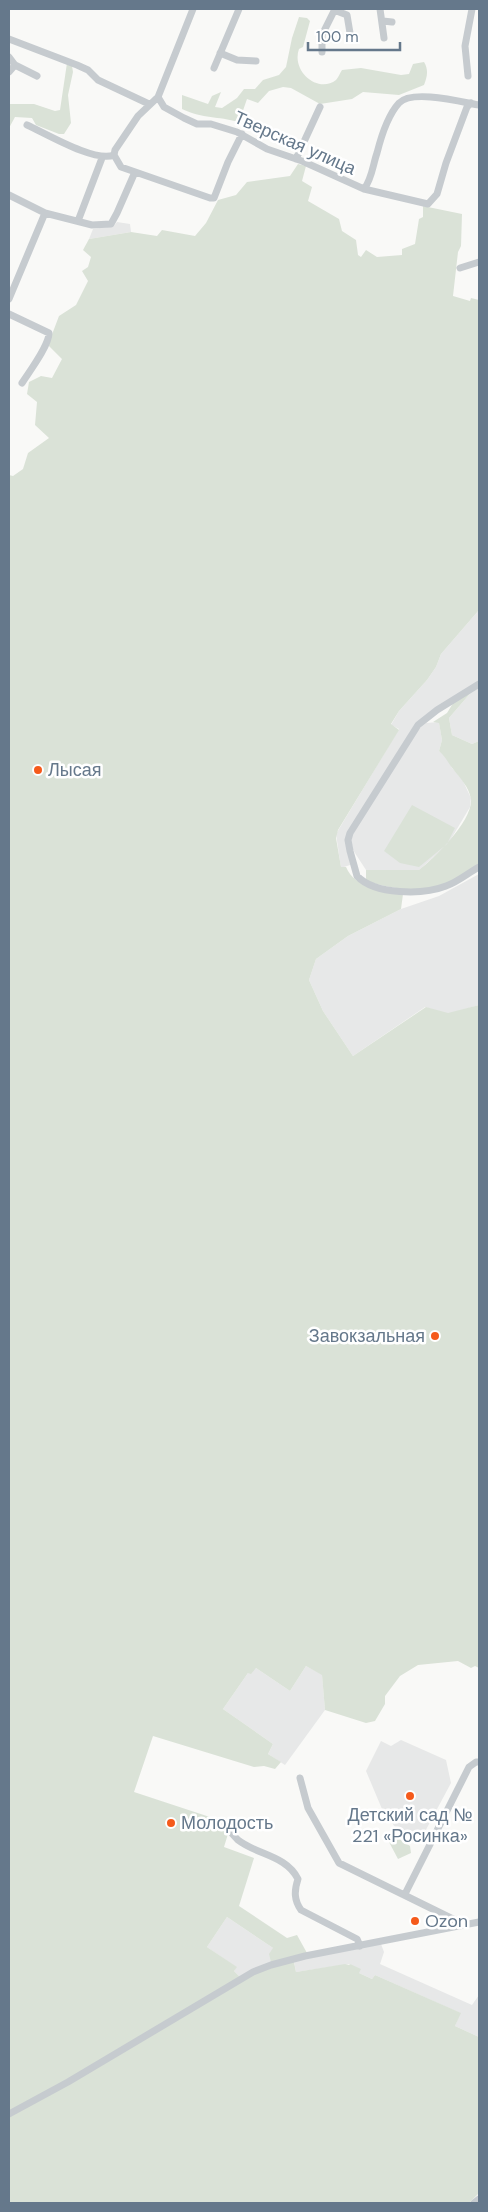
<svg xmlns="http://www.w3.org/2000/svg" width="488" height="2212" viewBox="0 0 488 2212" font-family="'DM Sans',sans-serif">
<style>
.built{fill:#e7e8e8}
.green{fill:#dae2d7;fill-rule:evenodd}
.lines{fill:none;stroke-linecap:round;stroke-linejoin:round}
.street{stroke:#c6cbcf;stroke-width:7}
.poi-dot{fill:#f55a1b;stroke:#fff;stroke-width:2}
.labels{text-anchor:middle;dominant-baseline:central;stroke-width:5;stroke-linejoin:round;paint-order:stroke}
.street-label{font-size:18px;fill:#65788b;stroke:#fff}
.poi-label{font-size:18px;fill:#65788b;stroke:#fff;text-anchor:start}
</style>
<rect width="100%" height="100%" fill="#f9f9f7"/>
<path class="built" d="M117 222 130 224 131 232 89 239 93 229 114 226Z
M479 610V681L425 718 348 832 350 865 341 868 336 834 399 729 391 725 399 711 427 680 436 667 441 654Z
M479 686V741L472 744 452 735 449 718 474 689Z
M439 722 442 740 439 751 447 757 452 768 462 779 471 798 470 807 448 844 418 871 366 870 353 850 351 840 353 833 413 734 426 723Z
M479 874V1005L448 1014 425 1007 353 1056 323 1011 309 980 316 959 348 936 401 909 439 896Z
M306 1666 322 1674 325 1710 285 1765 268 1754 273 1744 223 1709 248 1673 256 1668 290 1691Z
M401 1740 446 1760 451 1783 421 1839 395 1827 382 1809 366 1771 381 1741 391 1746Z
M227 1917 273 1948 272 1962 240 1977 234 1971 236 1967 207 1947Z
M381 1944 384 1952 380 1964 472 2005 479 1995V2037L455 2026 460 2013 375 1975 372 1979 359 1973 350 1964 296 1972 294 1961Z"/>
<path class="green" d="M299 17 307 18 310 21 303 47 299 49C291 71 318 94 336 80 338 78 340 73 342 70L361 68 401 75 409 74 413 64 424 62C429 70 427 77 424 85L399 95 363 92 352 99 320 104 291 88 283 87 269 91 258 103 247 99 239 122C217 116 204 119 182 109V95L208 104 212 96 221 92 215 107 222 108 237 98 244 89H255L263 80 279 75 286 67 292 38Z
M67 63 72 66 73 72 68 95 71 123 64 134H59L36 125 32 118 15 117 9 128V104H34L55 111 60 110Z
M298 164 306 166 302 181 312 187 308 201 339 219 342 231 356 240 358 255 361 257 366 250 377 257 402 255V249L415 244 419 219 423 217V206L462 214 461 246 458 252 453 296 470 301 471 298 479 300V610L441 654 436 667 427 680 399 711 391 724 399 730 338 830 336 838 341 867H346C355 889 383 889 403 894L401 909 348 936 316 959 309 980 323 1011 353 1056 426 1007 448 1013 479 1005V1668L475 1666 471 1668 458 1661 418 1665 400 1676 385 1696V1704L375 1721 366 1723 325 1710 322 1675 306 1666 290 1691 256 1668 251 1674 248 1673 223 1709 273 1744 268 1754 281 1762 275 1769 264 1766 254 1767 153 1736 134 1792 231 1824 224 1847 254 1858 239 1906 287 1938 297 1935 307 1953 293 1957 296 1972 345 1964 349 1965 350 1964 361 1969 359 1973 372 1979 375 1975 461 2013 455 2026 479 2037V2193L469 2203H9V475L13 476 23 469 28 453 49 438 35 425 37 402 27 394 29 382 41 376 52 378 62 359 48 345 59 316 76 305 88 281 82 271 88 267 91 257 83 250 89 239 131 232 157 236 162 230 195 236 206 223 218 200 236 195 247 182 290 176ZM227 1917 273 1948 269 1954 271 1962 240 1977 234 1971 237 1967 207 1947Z
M474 689 449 718 452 735 472 744 479 741V864C469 871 457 880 446 884 421 895 390 888 366 881V870H419C434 858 473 821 471 799 469 787 460 778 453 769 448 763 446 757 439 751L442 740 439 723 433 722 447 713 455 700Z
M412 805 455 828 447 844 419 867 400 863 384 851Z
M397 1837 410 1846 411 1853 398 1859 389 1842Z"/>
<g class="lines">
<path class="street" d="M380 9 384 38
M334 10 347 15 350 33
M383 21 392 22
M9 39 77 65 88 70 98 80 149 104
M322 52V35L335 9
M220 53 237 60 256 61
M9 57 15 65 9 72
M15 65 37 76
M214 68 239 9
M468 76 465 46 472 9
M158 97 164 107 184 118 197 124H211L237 132 267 149 302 161 364 189 428 204 437 194 446 163 467 107 471 103
M27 125C45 133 95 163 114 155
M114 155 121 167 210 198H214L228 162 242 134
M114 155 115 150 138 116 158 97 193 9
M296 159 320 107
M364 189C372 179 373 164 377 153 381 137 388 115 399 103 412 89 462 102 479 105
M9 195 45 213 92 225 111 224 117 213 135 172
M78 221 102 158
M460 268 479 262
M9 299 45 213
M9 314 49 333C49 346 29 372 22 383
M479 684 437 710 418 725 350 833 348 840 350 851 357 876C375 895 423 895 446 886 458 882 468 873 479 867
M300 1778 308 1808 339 1863 459 1922 460 1926
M224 1825C229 1830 233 1835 238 1840 257 1855 286 1855 298 1879 294 1891 294 1900 301 1910L357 1939 360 1946
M405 1894 469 1767 476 1762H479
M9 2114 68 2082 253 1972 271 1965 305 1956 479 1922
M474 2203 479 2199"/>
</g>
<g class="poi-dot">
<circle cx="38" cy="770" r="5"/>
<circle cx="435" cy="1336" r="5"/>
<circle cx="410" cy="1796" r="5"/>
<circle cx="171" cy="1823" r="5"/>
<circle cx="415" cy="1921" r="5"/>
</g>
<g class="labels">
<g class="street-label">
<text transform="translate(295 143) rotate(24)">Тверская улица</text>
</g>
<g class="poi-label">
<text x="48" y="770">Лысая</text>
<text x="425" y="1336" text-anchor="end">Завокзальная</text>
<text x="410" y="1815" text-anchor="middle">Детский сад №<tspan x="410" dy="21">221 «Росинка»</tspan></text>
<text x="181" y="1823">Молодость</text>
<text x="425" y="1921">Ozon</text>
</g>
</g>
<rect width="488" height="2212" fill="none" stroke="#65788b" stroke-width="20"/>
<path d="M308 42v8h92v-8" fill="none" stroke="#65788b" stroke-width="2.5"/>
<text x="316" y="42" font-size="15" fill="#65788b" stroke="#ffffff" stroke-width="4" paint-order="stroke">100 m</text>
</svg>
